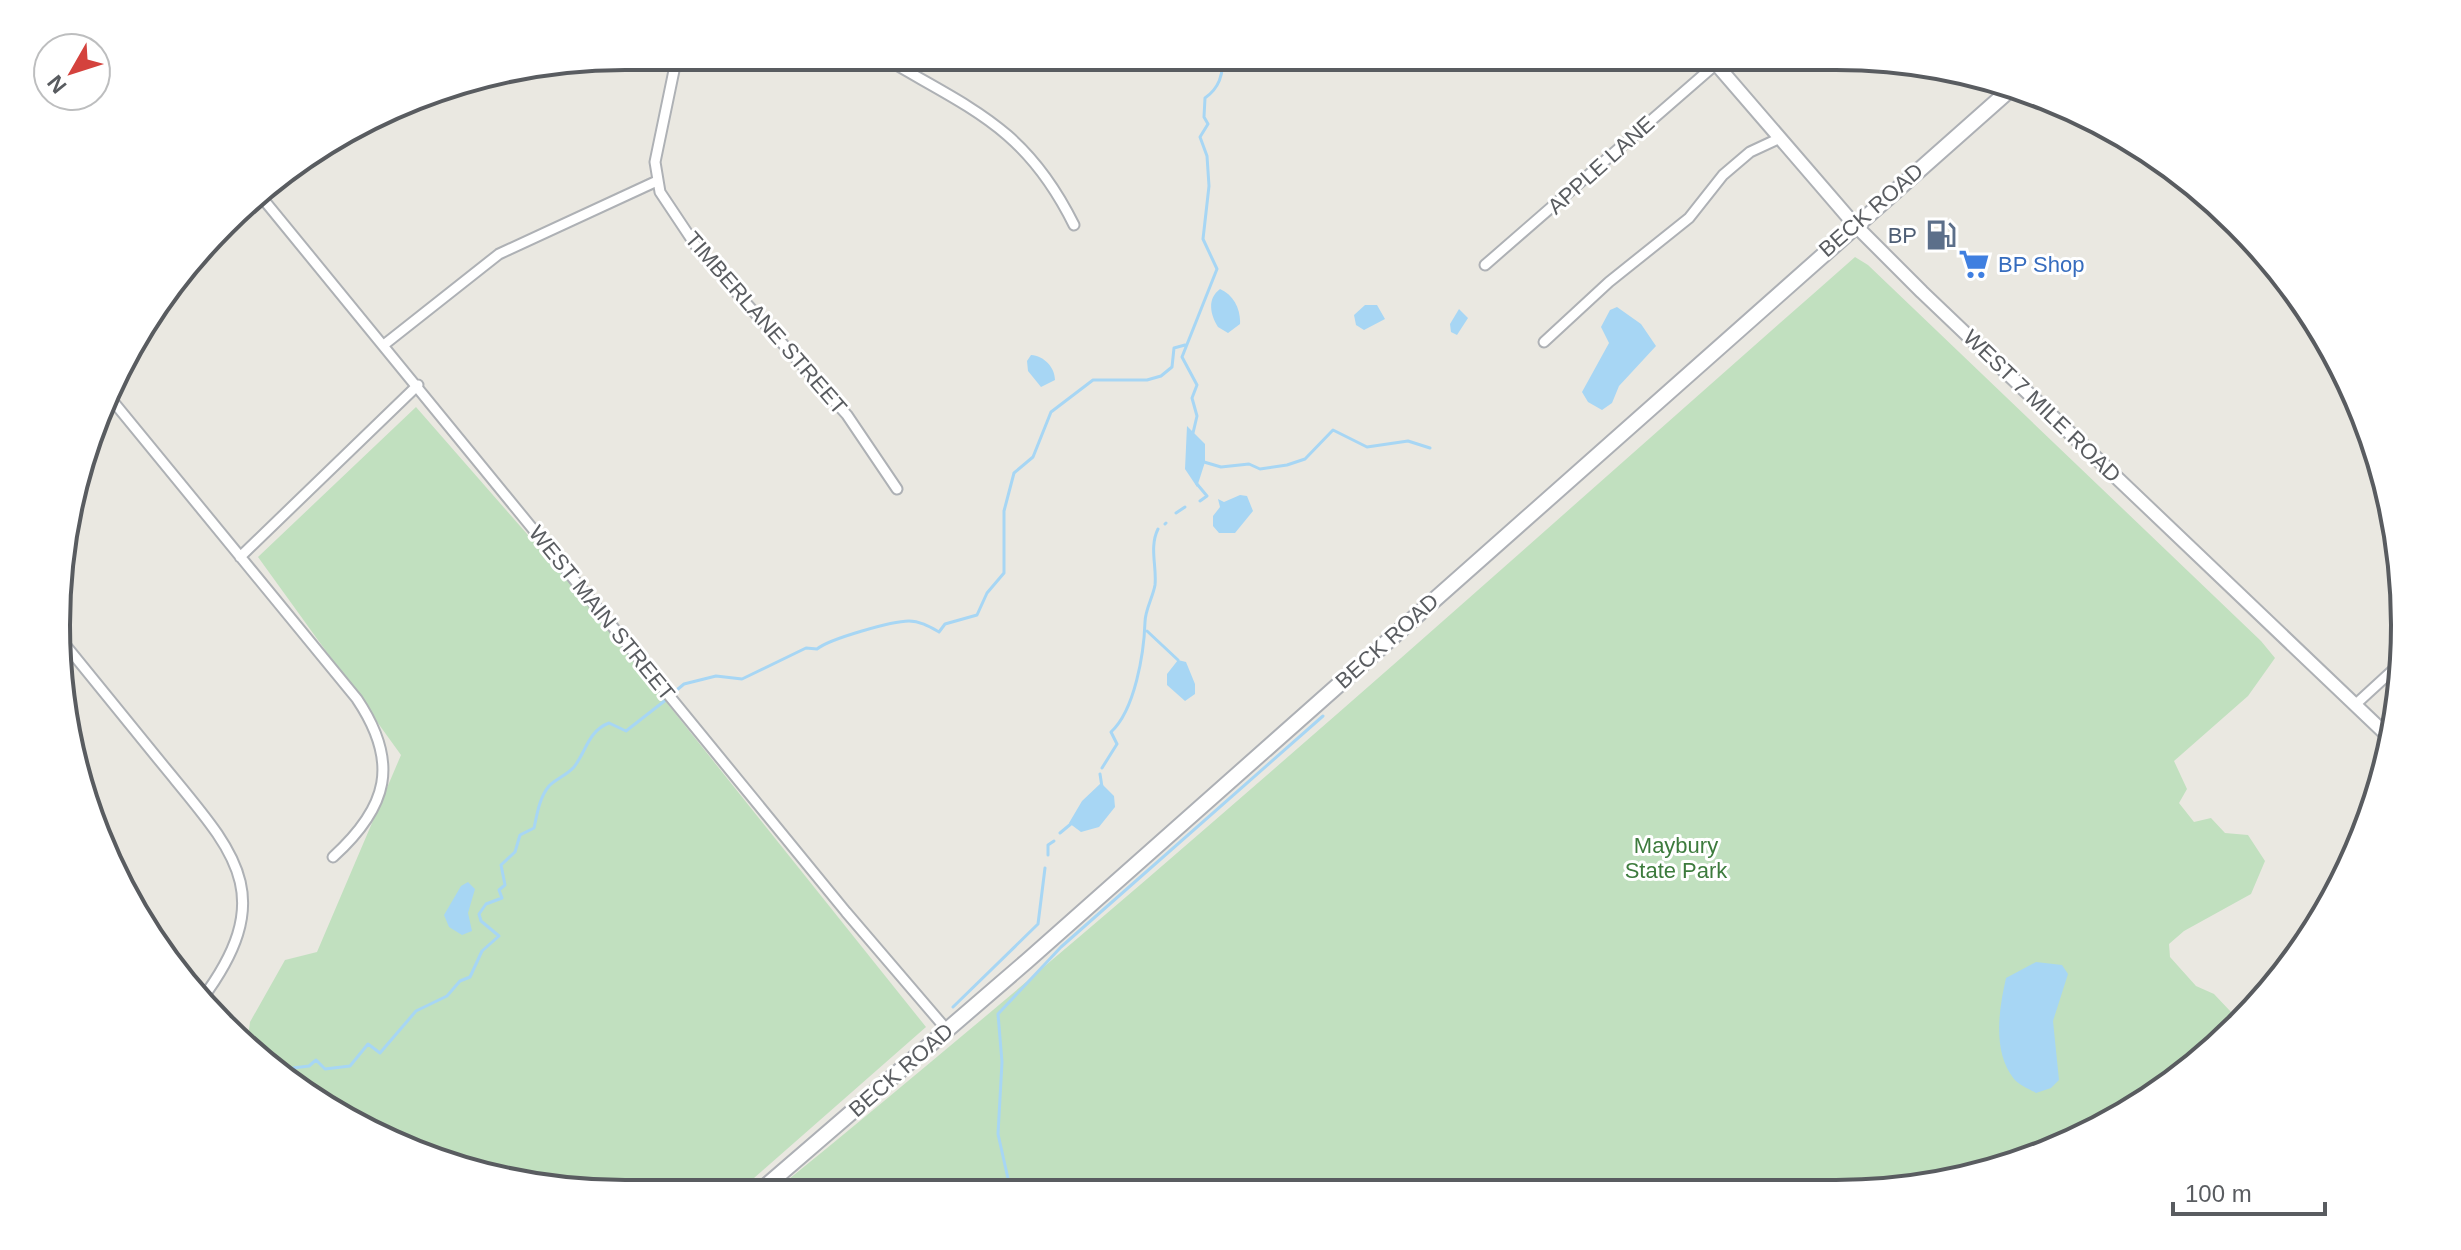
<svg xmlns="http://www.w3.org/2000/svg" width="2461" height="1250" viewBox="0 0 2461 1250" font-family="Helvetica,sans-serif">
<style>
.green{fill:#c1e0bf}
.water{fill:#a7d6f4}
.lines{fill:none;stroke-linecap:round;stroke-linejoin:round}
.stream{stroke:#a7d6f4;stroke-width:3}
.minor-casing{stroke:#aeb1b5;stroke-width:13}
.tertiary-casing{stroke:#aeb1b5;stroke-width:16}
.secondary-casing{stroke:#adb0b5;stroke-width:18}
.minor{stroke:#fff;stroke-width:9}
.tertiary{stroke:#fff;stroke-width:12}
.secondary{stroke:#fff;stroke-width:14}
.labels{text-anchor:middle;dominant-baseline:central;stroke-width:6;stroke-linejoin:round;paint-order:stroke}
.street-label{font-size:22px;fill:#595c60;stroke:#fff}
.service-label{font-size:22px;fill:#4e5e75;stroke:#fff;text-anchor:end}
.shop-label{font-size:22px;fill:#366cbe;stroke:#fff;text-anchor:start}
.park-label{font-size:22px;fill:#3d7b3d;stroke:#fff}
.rim{fill:none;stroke:#595c60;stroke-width:4}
</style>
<rect width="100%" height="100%" fill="#eae8e1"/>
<path class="green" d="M1855 257 1868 265 2261 641 2275 658 2248 696 2174 761 2187 789 2179 803 2194 822 2211 818 2225 833 2248 835 2265 861 2251 894 2184 931 2169 944 2170 957 2196 986 2214 994 2231 1012H2250L2152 1098 2053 1151 1910 1189 773 1192C1143 892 1497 572 1855 257Z
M416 407 583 598 926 1027 738 1192 588 1193 478 1175 374 1136 247 1045 250 1022 285 960 317 952 401 755 258 557Z"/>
<path class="water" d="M1220 289C1234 295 1241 310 1240 324L1228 333 1218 327C1210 314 1207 299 1220 289Z
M1365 305H1377L1385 319 1364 330 1356 325 1354 315Z
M1617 307 1641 324 1656 346 1619 386 1612 403 1602 410 1588 402 1582 392 1609 343 1601 327 1610 310Z
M1459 309 1468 318 1457 335 1451 332 1450 324Z
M1031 355C1044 356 1055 367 1055 380L1041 387 1028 371 1027 361Z
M1187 426 1205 444V462L1197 487 1185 469Z
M1240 495 1247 496 1253 511 1235 533H1219L1213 526V516L1220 507 1218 499 1224 502Z
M1178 660 1186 662 1195 684V694L1185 701 1167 685V674Z
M1101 783 1114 796 1115 807 1099 827 1081 832 1069 823 1082 801Z
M468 882 475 889 468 913 472 931 462 935 449 927 444 915 461 886Z
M2036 962 2062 965 2068 974 2053 1021 2059 1080 2051 1088 2036 1093C2029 1089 2019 1085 2014 1079 1992 1051 1999 1009 2006 978Z"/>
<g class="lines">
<path class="stream" d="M1193 433 1197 416 1192 398 1197 385 1182 357 1217 269 1203 239 1209 186 1207 156 1200 137 1208 124 1204 117 1205 98C1218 89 1225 74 1221 57
M1204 462 1221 467 1249 464 1260 469 1287 465 1305 459 1333 430 1367 447 1408 441 1430 448
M1197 484 1207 496 1200 501
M1176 513 1185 507
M1165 524 1166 523
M1147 631 1178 660
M672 694 684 684 716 676 742 679 806 648 817 649C829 639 892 621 909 621 920 621 930 627 939 632L945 624 977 615 987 593 1004 573V511L1014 473 1033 457 1051 412 1093 380H1147L1161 376 1172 367 1174 348 1185 345
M1102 768 1117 744 1111 732C1135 710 1144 653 1145 622 1145 610 1153 597 1155 585 1157 567 1149 547 1158 529
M1100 774 1102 787
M1060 833 1072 823
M1048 855V845L1054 841
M953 1007 1038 924 1045 868
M292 1077 293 1068 309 1066 316 1060 325 1069 350 1066 368 1044 380 1053 416 1011 447 996 460 981 470 977 482 951 499 936 481 921 479 914 486 904 502 898 499 890 505 885 501 865 515 852 520 835 534 828C537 815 539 798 549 786 556 779 567 775 574 767 586 752 588 731 609 723L626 731 667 699
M1011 1192 998 1134 1002 1062 998 1014 1061 947 1323 716"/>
<g class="minor-casing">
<path id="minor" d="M677 56 655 162 660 192 700 252 847 415 897 489
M881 56C970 109 1025 126 1074 225
M259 194 846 912 947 1030
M1485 265 1716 64
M1544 342 1609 282 1689 218 1723 175 1750 152 1780 138
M385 344 499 254 657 181
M107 394 357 699C400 763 388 807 333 857
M240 557 418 385
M63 642C96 683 130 724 163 765 234 852 280 894 202 999
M2356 704 2404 660"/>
</g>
<g class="tertiary-casing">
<path id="tertiary" d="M1710 57 1854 224 1922 292 2391 739"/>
</g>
<g class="secondary-casing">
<path id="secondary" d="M759 1192 1027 961 2013 87"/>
</g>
<use href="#minor" class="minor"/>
<use href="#tertiary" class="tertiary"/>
<use href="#secondary" class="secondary"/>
</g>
<defs>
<g id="fuel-bare" transform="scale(2.4)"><path d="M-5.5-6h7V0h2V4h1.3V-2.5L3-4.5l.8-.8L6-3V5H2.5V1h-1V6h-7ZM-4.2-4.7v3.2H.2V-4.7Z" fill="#5c6f8a" stroke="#fff" stroke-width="2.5" paint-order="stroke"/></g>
<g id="supermarket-bare" transform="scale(2.4)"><path d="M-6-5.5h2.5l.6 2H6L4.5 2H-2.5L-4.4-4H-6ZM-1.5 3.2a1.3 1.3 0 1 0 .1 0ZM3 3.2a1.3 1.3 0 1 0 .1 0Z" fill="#3f7fe0" stroke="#fff" stroke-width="2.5" paint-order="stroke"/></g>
</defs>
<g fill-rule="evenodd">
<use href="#fuel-bare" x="1941" y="235"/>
<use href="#supermarket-bare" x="1974" y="264"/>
</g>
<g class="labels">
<g class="street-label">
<text transform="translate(1601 165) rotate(-42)">APPLE LANE</text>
<text transform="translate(1871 210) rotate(-41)">BECK ROAD</text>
<text transform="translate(766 323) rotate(49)">TIMBERLANE STREET</text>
<text transform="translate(2042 406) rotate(44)">WEST 7 MILE ROAD</text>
<text transform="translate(602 613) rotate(51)">WEST MAIN STREET</text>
<text transform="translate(1387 641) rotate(-42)">BECK ROAD</text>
<text transform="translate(901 1070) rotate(-41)">BECK ROAD</text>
</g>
<g class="service-label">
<text x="1917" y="235">BP</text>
</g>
<g class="shop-label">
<text x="1998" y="264">BP Shop</text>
</g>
<g class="park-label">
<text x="1676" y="845">Maybury<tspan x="1676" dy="25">State Park</tspan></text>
</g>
</g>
<path d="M0 0H2461V1250H0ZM625 70H1836A555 555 0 0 1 2391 625V625A555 555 0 0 1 1836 1180H625A555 555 0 0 1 70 625V625A555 555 0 0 1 625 70Z" fill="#fff" fill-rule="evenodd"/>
<path class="rim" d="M625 70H1836A555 555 0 0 1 2391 625V625A555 555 0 0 1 1836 1180H625A555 555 0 0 1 70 625V625A555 555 0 0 1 625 70Z"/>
<g transform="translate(72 72) rotate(231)"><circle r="38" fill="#ffffff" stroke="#bdbebf" stroke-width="2"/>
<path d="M0-6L14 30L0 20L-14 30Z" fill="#d4423d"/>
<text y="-12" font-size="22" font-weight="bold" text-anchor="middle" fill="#595c60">N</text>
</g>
<path d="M2173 1202v12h152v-12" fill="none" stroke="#595c60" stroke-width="4"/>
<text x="2185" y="1202" font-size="24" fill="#595c60" stroke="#ffffff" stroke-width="6" paint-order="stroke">100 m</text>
</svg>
